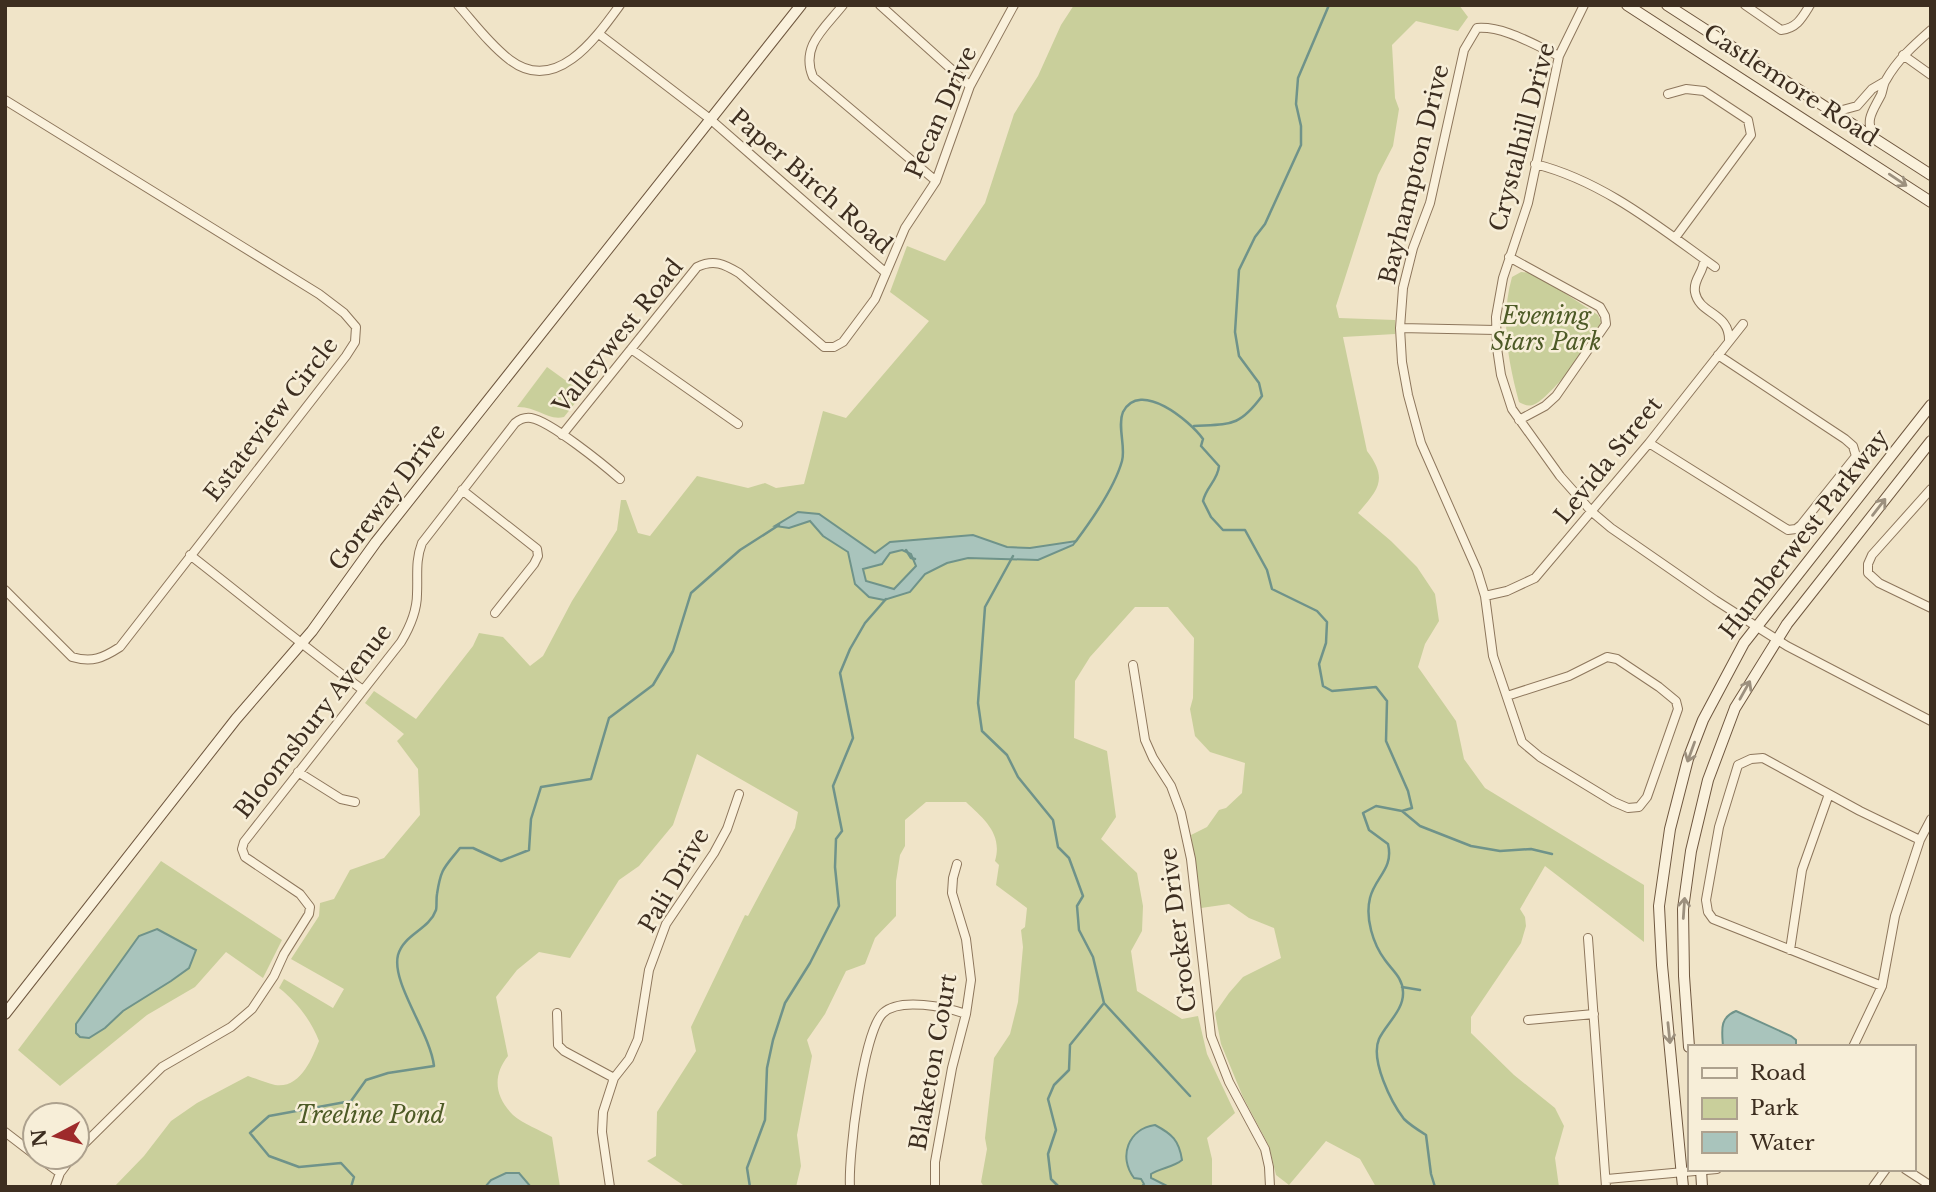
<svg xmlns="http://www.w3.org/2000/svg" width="1936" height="1192" viewBox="0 0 1936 1192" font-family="'Libre Baskerville',serif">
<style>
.green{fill:#c9cf9b}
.water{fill:#a9c4bc;stroke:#6f938a;stroke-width:2;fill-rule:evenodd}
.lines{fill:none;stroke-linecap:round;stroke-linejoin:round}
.stream{stroke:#6f938a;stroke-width:2.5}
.street-casing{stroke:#8d765c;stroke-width:10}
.secondary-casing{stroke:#6f573f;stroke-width:12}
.street{stroke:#faf1dc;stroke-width:8}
.secondary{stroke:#faf1dc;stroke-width:10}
.oneway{stroke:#9c907e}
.labels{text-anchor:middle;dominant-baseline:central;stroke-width:5;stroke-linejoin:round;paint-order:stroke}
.street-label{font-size:23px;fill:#3d2e20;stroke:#f7eed8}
.park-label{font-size:23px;font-style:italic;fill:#4d5a26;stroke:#f7eed8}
</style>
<rect width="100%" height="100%" fill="#f0e4c8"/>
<path class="green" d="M1074 5H1459L1468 17 1458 31 1416 21 1392 45 1395 98 1399 109 1393 146 1378 175 1336 306 1339 318 1395 320V334L1343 337 1367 451C1388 479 1379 489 1358 513L1391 541 1417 567 1435 594 1439 621 1425 644 1418 667 1456 721 1464 759 1485 788 1644 885V942L1545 866 1520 909 1525 917 1526 926 1521 943 1471 1017V1033L1514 1075 1555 1108 1564 1126 1555 1158 1559 1187H1376L1360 1159 1326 1141 1289 1185 1276 1175 1269 1146 1243 1097 1221 1044 1215 1013 1229 993 1243 977 1281 958 1274 928 1249 918 1229 904 1201 908 1191 835 1207 827 1219 810 1226 808 1242 793 1245 763 1210 752 1195 736 1190 709 1193 698 1194 638 1168 607H1135L1090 657 1075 681 1074 738 1107 751 1116 817 1101 839 1137 873 1143 906 1142 931 1131 951 1137 991 1182 1019 1198 1016 1207 1054 1235 1113 1207 1138 1212 1159V1187H984L981 1182 987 1149 985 1138 994 1058 1010 1034 1018 1002 1023 947 1021 930 1025 927 1027 908 996 885 999 865 995 861C1003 834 984 819 966 802H926L905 820V846L900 855 896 881V916L875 938 865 964 846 971 825 1014 807 1040 812 1056 797 1135 801 1166 796 1187H686L647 1161 656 1156 657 1112 696 1051 691 1027 745 915 748 916 795 828 798 812 697 754 673 825 639 866 619 880 570 958 539 952 517 970 496 997 508 1056C492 1076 495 1097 513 1115 523 1124 540 1130 552 1137L560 1187H114L144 1156 171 1121 197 1103 248 1076C257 1079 266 1083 275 1085 300 1089 312 1059 319 1041 311 1020 296 1001 279 988L284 979 333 1008 344 989 291 959 319 916 320 903 334 899 350 870 384 858 420 815 418 769 397 741 404 734 365 703 374 691 416 719 473 646 479 633 503 637 530 666 543 656 572 601 617 530 621 500H626L638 533 650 536 697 476 748 488 765 483 776 488 804 484 823 411 846 418 929 321 890 292 907 246 945 261 985 203 1014 114 1038 76 1061 25Z
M1521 272 1534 273 1598 315 1601 321C1600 325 1600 329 1598 332 1591 346 1548 399 1535 404 1529 407 1524 405 1519 402 1508 360 1500 320 1512 277Z
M547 367 583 393 564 417C547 421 537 406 517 407Z
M161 861 282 940 263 978 226 952 195 987 147 1015 60 1086 18 1050Z"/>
<path class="water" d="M798 512 819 514 875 553 890 542 973 535 1007 547 1030 548 1076 541 1073 545 1038 560 968 558 947 563 925 574 910 592 884 600 869 597 855 584 848 552 823 536 810 521 789 528 775 526ZM902 550 911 554 916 566 894 589 866 581 863 569 882 564 890 553Z
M157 929 196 950 189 968 171 981 123 1011 105 1028 89 1038 80 1037 76 1033V1024L139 936Z
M1736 1011 1791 1036 1796 1040V1046L1723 1047C1722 1030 1719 1018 1736 1011Z
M1155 1125C1172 1134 1179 1140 1182 1160 1174 1167 1161 1168 1151 1174V1178L1169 1187H1141L1144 1184 1141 1179 1134 1178C1118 1157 1128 1129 1155 1125Z
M506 1173H519L531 1187H485L491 1180Z"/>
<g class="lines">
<path class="stream" d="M1194 426C1231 424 1239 427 1262 396L1259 383 1239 356 1235 332 1239 270 1255 237 1265 224 1301 145V126L1296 104 1298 78 1329 5
M1076 541C1091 521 1115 486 1122 461 1126 447 1117 426 1123 412 1140 379 1190 421 1203 439L1201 446 1219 466C1218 480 1206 487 1203 501L1211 517 1223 530H1245L1267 570 1272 589 1317 611 1327 622 1326 643 1319 664 1323 686 1332 691 1376 687 1387 701 1386 741 1408 791 1412 808 1402 811
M906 550 911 558 915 559
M1013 556 985 607 978 703 982 731 1007 755 1018 777 1053 820 1058 847 1069 858 1083 896 1077 906 1079 930 1093 957 1104 1003 1190 1096
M1402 987 1420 990
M351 1187 354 1177 341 1163 299 1167 269 1156 250 1133 269 1116 351 1101 366 1080 388 1073 434 1066C430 1032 391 983 398 955 404 934 429 930 436 910 437 906 436 899 437 894 441 868 444 868 460 848H473L501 861 529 850 531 819 541 787 591 779 609 718 653 685 673 651 691 593 740 550 779 525
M750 1187 747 1168 765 1120 767 1068 773 1040 785 1003 810 963 839 906 835 867 836 839 842 831 833 786 853 738 840 673 850 649 865 623 886 599
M1059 1187 1051 1179 1048 1154 1056 1130 1048 1099 1054 1085 1069 1070 1070 1045 1104 1003
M1435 1187 1431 1174 1426 1135C1418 1130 1410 1125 1404 1119 1391 1102 1370 1060 1379 1039 1386 1024 1404 1010 1403 992 1403 978 1392 970 1385 960 1373 944 1365 918 1370 898 1375 877 1394 869 1388 844L1369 830 1363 813 1376 806 1402 811 1420 826 1471 846 1500 851 1531 849 1552 854"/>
<g class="street-casing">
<path id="street" d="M458 5C474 23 490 45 510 60 556 95 596 38 620 5
M843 5C825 28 800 46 813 77L936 181
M880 5 970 86
M1584 5 1559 56 1528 203 1503 278 1496 317 1497 348 1501 375 1512 409 1560 476 1592 512 1611 528 1715 600 1787 646 1931 721
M1745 5 1781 30C1797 28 1802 18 1810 5
M599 34 710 119 886 273
M1903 55 1931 75
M1668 94 1686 89 1704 91 1748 120 1751 135 1675 238
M5 100 319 294 344 313 356 327 355 342 346 356 120 647C103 658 92 663 72 657L5 590
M1835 112 1857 106 1872 89 1884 82
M1873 136C1865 119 1873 111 1881 95 1883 90 1883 84 1886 80 1897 60 1914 45 1931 30
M1535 164C1603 181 1659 227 1715 267
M1509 257 1600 307 1605 316 1606 324 1556 396 1545 406 1519 420
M1704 260C1704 272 1693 279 1695 292 1699 315 1730 312 1729 341
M1400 328 1496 330
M631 349 738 424
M562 435 697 267C714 259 724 264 739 273L824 347H834L843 342 875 299 905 228 936 181 970 86 1014 5
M1649 443 1788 530 1796 529 1801 525 1856 456 1853 446 1845 439 1718 355
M1931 489 1872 555 1868 564V573L1879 583 1931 608
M462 490 537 549 538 556 534 564 495 613
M190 555C248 600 304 647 363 690
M1485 596 1507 591 1535 578 1649 443 1743 324
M1133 665 1145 740 1153 758 1171 786 1181 813 1191 859 1211 1036 1229 1082 1265 1149 1269 1167 1270 1187
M1507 696 1569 676 1607 657 1617 659 1659 687 1676 701 1678 709 1647 797 1639 807 1628 808 1614 802 1540 757 1522 742 1493 656 1485 596 1477 570 1421 443 1408 395 1402 362 1400 328 1403 288 1413 248 1430 203 1464 50 1477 28C1505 26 1534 45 1559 56
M298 772 341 799 355 802
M1588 938 1606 1187
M1790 950 1802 870 1829 794
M1882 986 1713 919 1708 912 1706 900 1719 827 1738 765 1751 759 1763 758 1860 811 1920 840
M557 1013 558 1045 564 1051 614 1078
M1528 1020 1594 1014
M1853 1047 1882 986 1895 916 1920 840 1931 819
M5 1132 35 1155
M77 1151 162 1067 231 1027 252 1009 274 976 284 954 309 914 310 907 300 894 245 857 242 849 244 842 401 642C410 627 417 611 417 594 418 576 415 561 422 543L515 423C520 419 524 417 531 418 550 421 604 465 620 479
M38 1157 60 1173
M1905 1169 1931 1186
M1607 1179 1717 1169
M55 1187 60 1173 72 1157
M610 1187 602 1132 603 1112 614 1078 629 1059 638 1039 649 970 666 924 714 853 727 829 739 794
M850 1187C848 1157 863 1032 883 1013 900 997 946 1007 966 1014
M935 1187V1162L952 1068 966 1014 971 980 966 939 952 893 953 878 957 864
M1873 1187 1886 1169"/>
</g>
<g class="secondary-casing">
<path id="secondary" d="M1627 5 1931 202
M1667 5 1931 175
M5 1014 236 719 312 631 376 542 801 5
M1689 1047 1684 976 1683 909 1691 851 1708 780 1735 708 1787 624 1931 441
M1701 1169 1702 1187
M1683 1187 1662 965 1659 906 1670 829 1688 759 1703 720 1744 643 1931 405"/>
</g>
<use href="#street" class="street"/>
<use href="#secondary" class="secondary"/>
</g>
<defs><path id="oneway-shaft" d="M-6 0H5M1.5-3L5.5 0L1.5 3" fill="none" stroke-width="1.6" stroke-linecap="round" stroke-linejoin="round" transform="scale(1.75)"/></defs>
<g class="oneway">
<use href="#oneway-shaft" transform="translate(1898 180) rotate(34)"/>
<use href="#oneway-shaft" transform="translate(1879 507) rotate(-52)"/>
<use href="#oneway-shaft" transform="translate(1745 690) rotate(-61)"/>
<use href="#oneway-shaft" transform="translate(1691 752) rotate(110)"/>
<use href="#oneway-shaft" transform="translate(1684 908) rotate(-86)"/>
<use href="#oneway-shaft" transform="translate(1669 1033) rotate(84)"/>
</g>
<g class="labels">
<g class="street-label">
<text transform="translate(1791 85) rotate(33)">Castlemore Road</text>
<text transform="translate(941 112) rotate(-66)">Pecan Drive</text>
<text transform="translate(1522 137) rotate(-75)">Crystalhill Drive</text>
<text transform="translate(1414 174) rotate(-76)">Bayhampton Drive</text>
<text transform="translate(811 181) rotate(41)">Paper Birch Road</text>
<text transform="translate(618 336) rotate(-51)">Valleywest Road</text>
<text transform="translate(271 419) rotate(-52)">Estateview Circle</text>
<text transform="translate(1608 460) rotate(-51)">Levida Street</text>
<text transform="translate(387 497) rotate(-53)">Goreway Drive</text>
<text transform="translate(1804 534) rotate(-52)">Humberwest Parkway</text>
<text transform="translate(313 721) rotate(-52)">Bloomsbury Avenue</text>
<text transform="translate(674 880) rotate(-60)">Pali Drive</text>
<text transform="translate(1178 930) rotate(-97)">Crocker Drive</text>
<text transform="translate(933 1062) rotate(-80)">Blaketon Court</text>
</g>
<g class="park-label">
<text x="1546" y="316">Evening<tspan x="1546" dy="26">Stars Park</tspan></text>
<text x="370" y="1115">Treeline Pond</text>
</g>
</g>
<rect width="1936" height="1192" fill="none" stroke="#3d2e20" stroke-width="14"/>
<rect x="1688" y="1045" width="228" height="126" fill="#f7eed8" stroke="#ada18e" stroke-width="2"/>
<rect x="1702" y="1068" width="35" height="10" fill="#faf1dc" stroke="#ada18e" stroke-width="2"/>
<text x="1750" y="1080" font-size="21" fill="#3d2e20">Road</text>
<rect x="1702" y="1098" width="35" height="21" fill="#c9cf9b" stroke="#ada18e" stroke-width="2"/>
<text x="1750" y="1115" font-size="21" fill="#3d2e20">Park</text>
<rect x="1702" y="1132" width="35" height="21" fill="#a9c4bc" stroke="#ada18e" stroke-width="2"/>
<text x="1750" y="1150" font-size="21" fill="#3d2e20">Water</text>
<g transform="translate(56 1136) rotate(263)"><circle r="33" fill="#f7eed8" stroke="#ada18e" stroke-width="2"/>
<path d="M0-5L12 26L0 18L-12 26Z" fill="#9e2a2b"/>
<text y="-10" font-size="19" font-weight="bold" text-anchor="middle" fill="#3d2e20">N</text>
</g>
</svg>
